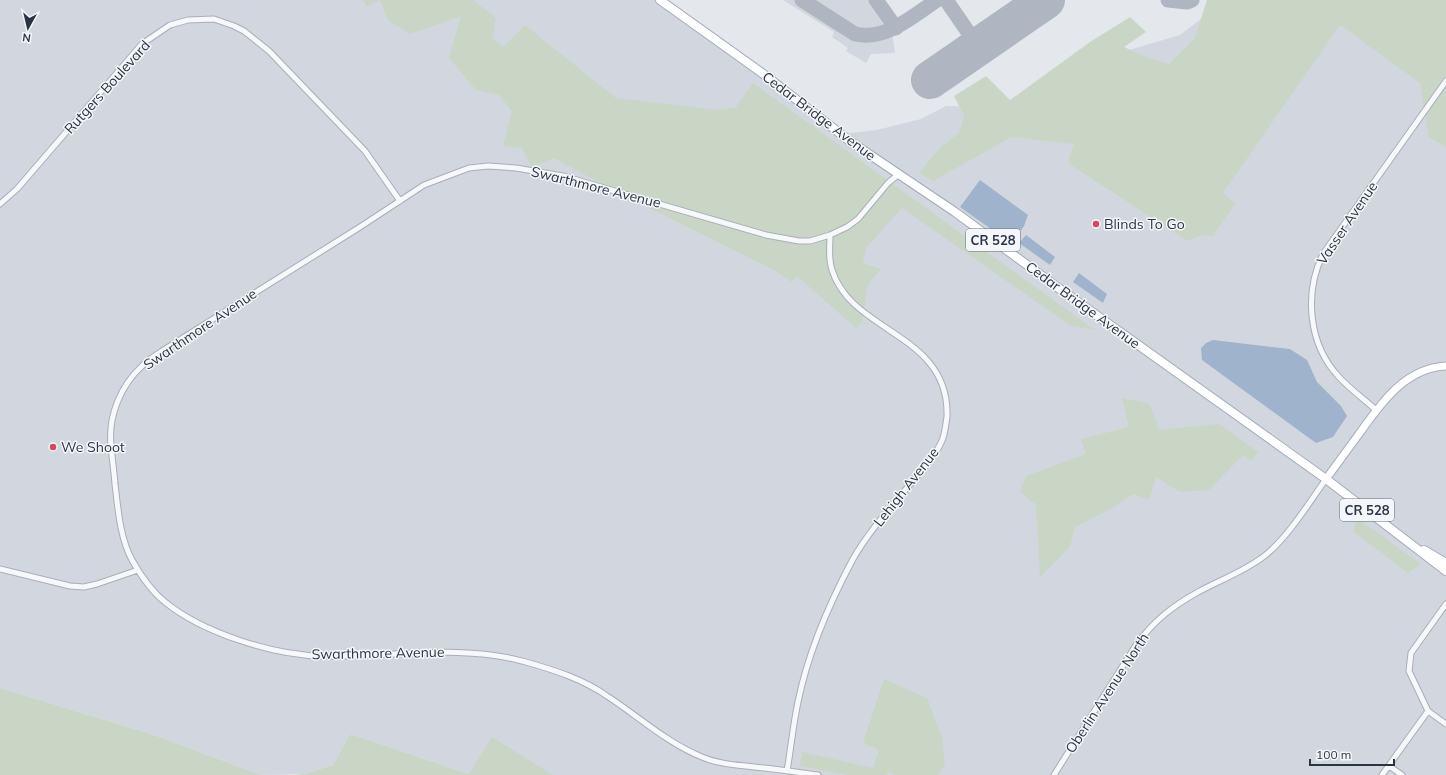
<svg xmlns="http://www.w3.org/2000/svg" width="1446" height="775" viewBox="0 0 1446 775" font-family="Mulish,sans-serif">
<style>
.built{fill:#d2d6de}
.green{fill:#c9d6c5}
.water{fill:#9fb4cc}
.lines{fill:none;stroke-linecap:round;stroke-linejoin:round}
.taxiway{stroke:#b0b6c1;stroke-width:15}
.runway{stroke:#b0b6c1;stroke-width:38}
.street-casing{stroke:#a9aeb7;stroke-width:7}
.secondary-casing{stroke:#a9aeb7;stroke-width:9}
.primary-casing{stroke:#a3abb8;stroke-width:10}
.street{stroke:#f7f8fa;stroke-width:5}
.secondary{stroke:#fff;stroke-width:7}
.primary{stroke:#fff;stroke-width:8}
.poi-dot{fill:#d1495b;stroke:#f4f6f9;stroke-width:1.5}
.labels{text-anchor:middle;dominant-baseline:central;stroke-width:3;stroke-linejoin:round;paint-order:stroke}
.shield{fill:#f4f6f9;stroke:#676e7b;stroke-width:1}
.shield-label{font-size:13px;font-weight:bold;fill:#2b3445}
.street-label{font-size:14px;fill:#2b3445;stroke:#f4f6f9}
.poi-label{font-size:14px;fill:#2b3445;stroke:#f4f6f9;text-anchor:start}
</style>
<rect width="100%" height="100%" fill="#e4e7ec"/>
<path class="built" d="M0 0H660L841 134 877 130 921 119 946 106 990 107 1030 99 1119 53 1180 35 1226 0H1446V775H552L469 774 350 734 333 765 304 774 261 775 157 736 0 688Z
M783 0H872L893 29 892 32 895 53 871 54 866 63 846 51 848 48 832 37 834 32Z"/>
<path class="green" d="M363 0H473L496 18 492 38 503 47 525 25 616 98 718 110 736 107 753 83 1095 330 1071 326 902 208 866 248 863 263 881 269 868 284 862 322 857 329 797 276 792 282 774 270 615 191 554 158 532 167 522 148 503 146 512 111 499 95 476 90 449 58 461 16 410 34 388 20 380 0 367 6Z
M1207 0H1446V147L1429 137 1420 83 1340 25 1223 193 1235 204 1213 236 1203 235 1187 241 1068 163 1074 144 1011 137 933 181 919 173 939 149 960 132 964 115 954 96 986 76 1010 100 1090 42 1130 17 1146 32 1124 47 1148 58 1169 64 1195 38Z
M1122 398 1150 404 1159 430 1219 424 1258 452 1252 461 1243 455 1209 490 1180 492 1156 477 1149 500 1133 494 1114 507 1075 527 1070 547 1040 577 1036 505 1020 492 1026 476 1086 454 1081 439 1129 427Z
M1357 518 1421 564 1408 573 1353 531Z
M884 679 927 698 942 738 945 764 938 775H895L889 772 886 775H848L800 766 802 752 873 768 879 750 863 743Z
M0 688 157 736 261 775H0Z
M350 734 469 774 492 737 553 775H293L304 774 333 765Z"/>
<path class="water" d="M980 180 1028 215 1024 226 1012 244 960 207Z
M1026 235 1055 257 1050 265 1019 243Z
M1079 273 1107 294 1103 303 1073 282Z
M1213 340 1290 349 1307 360 1317 382 1341 406 1347 416 1333 437 1316 443 1202 360 1201 348 1206 343Z"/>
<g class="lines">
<path class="taxiway" d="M802 0 855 34C886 41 913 16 937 0
M876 0 896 28
M946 0 975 42 983 44
M1168 0 1187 2 1192 0"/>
<path class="runway" d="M930 80 1046 0"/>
<g class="street-casing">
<path id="street" d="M0 204 17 189 142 44 170 25 188 20 214 19 234 26 244 31 269 51 365 151 400 201
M1376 410C1364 399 1350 389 1339 377 1308 344 1304 293 1323 254L1446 81
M0 569 70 586 84 587 97 584 138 570
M1446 604 1411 653 1409 671 1428 711 1446 724
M1389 766 1402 775
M787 771C791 748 793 725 798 702 808 652 829 604 853 559 869 531 892 506 912 482 922 470 938 453 943 438 945 432 946 423 947 417 950 333 852 334 832 270 828 258 830 247 830 235
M818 775C796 772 775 769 754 767 737 765 718 764 702 757 667 743 638 716 607 696 583 679 554 670 526 662 458 643 390 658 321 656 273 655 203 633 165 602 151 591 141 576 132 560 120 538 118 509 115 484 114 471 112 458 111 445 108 416 121 385 142 366 148 360 155 356 162 351L360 227 424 185 469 168 488 166 516 168 563 176 766 235 799 241H810L830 235 847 227 858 219 888 183 899 174
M1054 775 1136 645C1154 621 1171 607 1198 592 1220 580 1243 572 1263 557 1286 540 1309 503 1326 479
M1382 775 1428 711"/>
</g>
<g class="secondary-casing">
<path id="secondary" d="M1326 479C1337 464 1348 449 1359 434 1381 403 1405 368 1446 366"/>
</g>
<g class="primary-casing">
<path id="primary" d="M660 0 762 73 851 142 955 212 1057 287 1326 479 1446 571
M1424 550 1446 563"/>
</g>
<use href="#street" class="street"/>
<use href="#secondary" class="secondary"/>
<use href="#primary" class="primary"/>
</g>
<g class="poi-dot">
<circle cx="1096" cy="224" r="4"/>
<circle cx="53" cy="447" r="4"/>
</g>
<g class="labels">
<g class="shield">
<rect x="966" y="229" width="54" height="22" rx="3"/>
<rect x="1340" y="499" width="54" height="22" rx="3"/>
</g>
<g class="shield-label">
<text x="993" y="240">CR 528</text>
<text x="1367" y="510">CR 528</text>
</g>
<g class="street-label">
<text transform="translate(107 87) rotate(-48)">Rutgers Boulevard</text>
<text transform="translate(819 116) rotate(37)">Cedar Bridge Avenue</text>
<text transform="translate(596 187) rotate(14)">Swarthmore Avenue</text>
<text transform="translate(1347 223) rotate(-56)">Vasser Avenue</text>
<text transform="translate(1083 305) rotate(36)">Cedar Bridge Avenue</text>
<text transform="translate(200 329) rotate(-34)">Swarthmore Avenue</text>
<text transform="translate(906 487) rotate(-52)">Lehigh Avenue</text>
<text transform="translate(378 653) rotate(-1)">Swarthmore Avenue</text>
<text transform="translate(1107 693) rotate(-57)">Oberlin Avenue North</text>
</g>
<g class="poi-label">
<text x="1104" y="224">Blinds To Go</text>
<text x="61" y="447">We Shoot</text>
</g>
</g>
<g transform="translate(28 28) rotate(188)" stroke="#f4f6f9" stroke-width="3" paint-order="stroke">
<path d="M0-3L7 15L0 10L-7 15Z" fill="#2b3445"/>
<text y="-6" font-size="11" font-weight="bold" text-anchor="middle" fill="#2b3445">N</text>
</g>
<path d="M1310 759v6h84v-6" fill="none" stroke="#2b3445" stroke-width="2"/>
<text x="1316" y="759" font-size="12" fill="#2b3445" stroke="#f4f6f9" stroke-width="3" paint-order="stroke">100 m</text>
</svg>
